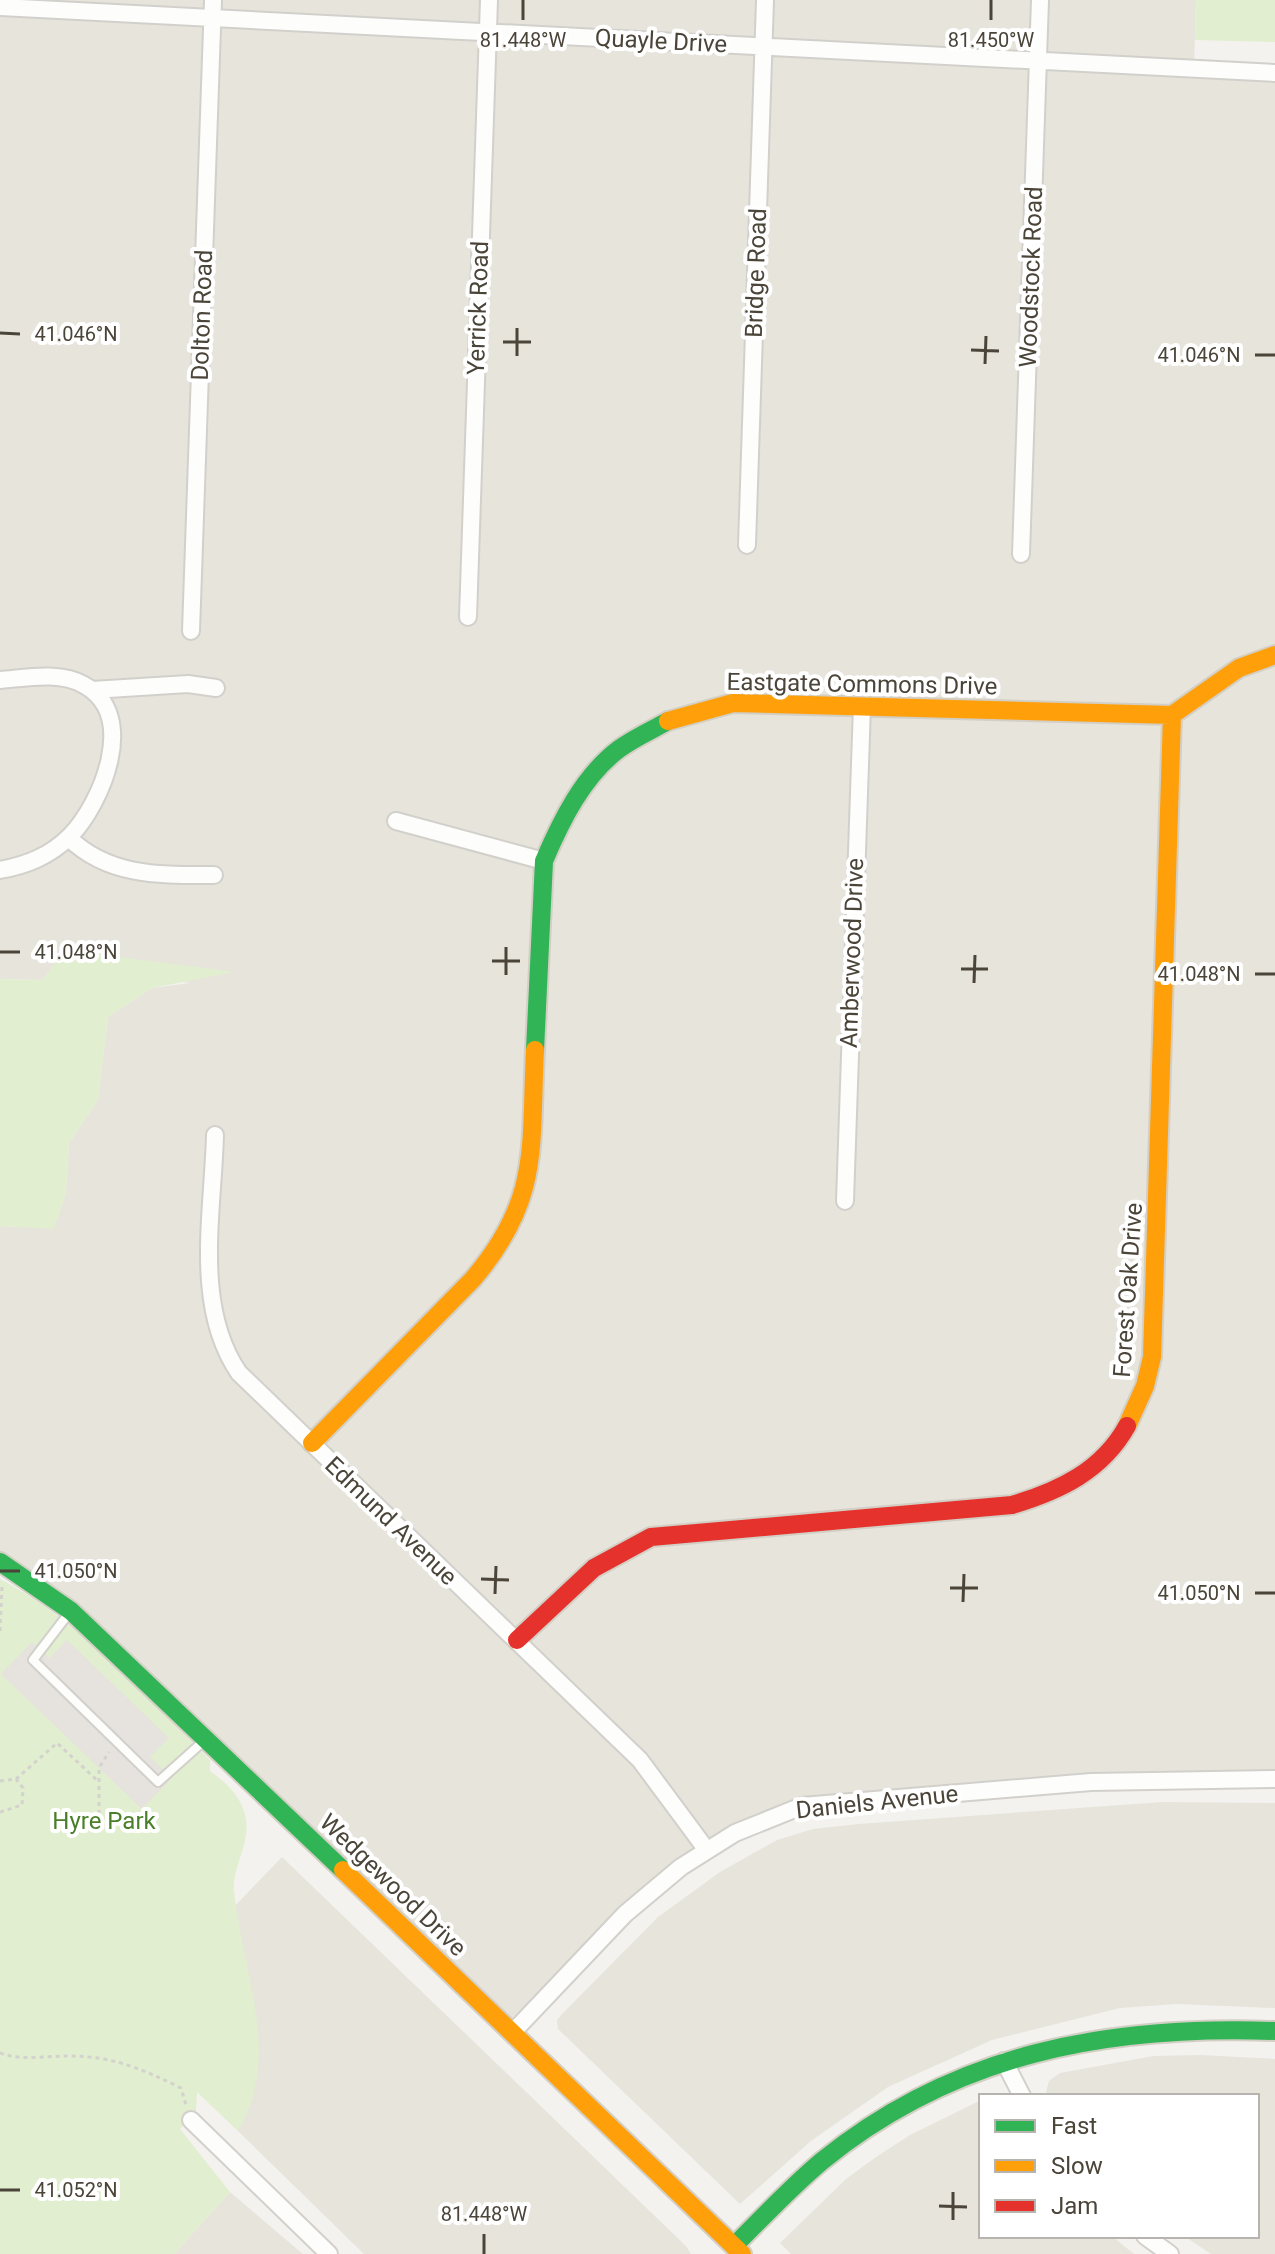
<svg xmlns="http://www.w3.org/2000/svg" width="1275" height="2254" viewBox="0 0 1275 2254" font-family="Roboto,sans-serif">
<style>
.residential{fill:#e7e4dc}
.green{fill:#e1eecf}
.parking{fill:#e6e3df}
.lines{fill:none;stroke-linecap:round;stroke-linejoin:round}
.lane-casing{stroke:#d2d0cb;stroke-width:12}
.street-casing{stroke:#d2d0cb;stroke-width:20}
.fast-casing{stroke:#d3cfc5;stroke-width:22}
.slow-casing{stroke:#d3cfc5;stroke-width:22}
.jam-casing{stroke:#d3cfc5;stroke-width:22}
.path{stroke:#d3d2cc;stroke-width:3;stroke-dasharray:4 4;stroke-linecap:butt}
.lane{stroke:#fdfdfc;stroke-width:8}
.street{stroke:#fdfdfc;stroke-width:16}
.fast{stroke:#30b455;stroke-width:18}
.slow{stroke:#ff9f0a;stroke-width:18}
.jam{stroke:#e5322d;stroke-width:18}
.ticks{fill:none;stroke:#4b4439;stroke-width:3}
.labels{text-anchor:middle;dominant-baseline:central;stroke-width:8;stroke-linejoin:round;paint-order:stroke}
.street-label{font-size:24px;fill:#4b4439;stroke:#fff}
.park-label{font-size:24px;fill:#4a7f2a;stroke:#fff}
.ticks-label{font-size:20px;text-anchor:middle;fill:#4b4439;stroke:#fff;stroke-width:8;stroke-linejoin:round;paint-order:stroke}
</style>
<rect width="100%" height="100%" fill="#f4f2ee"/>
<path class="residential" d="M0 0H1196L1194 68 1275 73V1779L1134 1780 772 1817 654 1887 513 2032 273 1802 0 1562V1226L54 1228 66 1193 69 1143 98 1100 108 1017 152 988 190 983 55 963 43 980 0 979Z
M1162 1802 1275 1803V2008L1177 2004 1120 2008 992 2040 888 2087 811 2141 740 2204 558 2029 557 2020 563 2013 658 1917 720 1872 777 1840 813 1829 859 1824Z
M282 1857 686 2246 691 2254H364L197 2091 203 1939Z
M1200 2055 1275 2059V2254H1211L1184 2236H1257V2096H1048L1046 2092 1049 2081 1060 2073 1153 2056Z
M981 2100V2236H1112L1134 2254H791L780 2243 846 2179 876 2157 910 2135Z
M230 2192 303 2254H174Z"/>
<path class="green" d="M1196 0H1275V42L1195 40Z
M72 951 235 972 152 988 108 1017 98 1100 69 1143 66 1193 54 1229 0 1226V979L43 980 55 963Z
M0 1579C81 1621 145 1697 210 1760V1771C227 1783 242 1797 246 1819 250 1845 232 1867 234 1891 242 1972 283 2055 238 2131L197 2092 196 2112 180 2129 230 2192 174 2254H0Z"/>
<path class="parking" d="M67 1640 169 1738 150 1757 172 1778 142 1809 1 1674 32 1642 49 1658Z"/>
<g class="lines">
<g class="lane-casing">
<path id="lane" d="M69 1613 33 1660 158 1782 206 1739"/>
</g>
<g class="street-casing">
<path id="street" d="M0 7 1275 73
M747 545 765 0
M1021 554 1040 0
M468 617 489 0
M191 631 213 0
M0 680C26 678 60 671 84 685 139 715 102 803 70 836 50 856 27 865 0 870
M92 690 188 684 216 688
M396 821 544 861
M69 838C109 877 161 875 214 875
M215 1135C213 1213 193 1306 239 1373L640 1760 706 1849
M845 1201 862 706
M513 2032 625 1914 681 1867 735 1833 802 1806 1091 1782 1275 1779
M1004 2061 1022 2096
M191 2120 329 2254
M1145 2236 1170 2254"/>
</g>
<g class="fast-casing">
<path id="fast" d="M535 1050 544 861C561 821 583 776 619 749 634 738 652 730 668 721
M0 1562 71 1611 343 1870
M734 2246C763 2217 791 2187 822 2161 955 2053 1108 2025 1275 2031"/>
</g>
<g class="slow-casing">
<path id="slow" d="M668 721 733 703 1172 715 1239 668 1275 655
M1127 1426 1145 1386 1152 1357 1172 715
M312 1443 473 1279C541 1199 530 1148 535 1050
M343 1870 742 2254"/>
</g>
<g class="jam-casing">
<path id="jam" d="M517 1640 594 1568 651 1537 1012 1505C1059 1491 1102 1471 1127 1426"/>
</g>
<path class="path" d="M0 1631 2 1586
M0 1781 16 1779 57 1743 99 1782
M0 1812 22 1805 23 1788 16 1779
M99 1814V1768L109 1752
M0 2053C21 2061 46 2056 68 2056 113 2056 142 2069 181 2088L186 2105"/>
<use href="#lane" class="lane"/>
<use href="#street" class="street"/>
<use href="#fast" class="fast"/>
<use href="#slow" class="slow"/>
<use href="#jam" class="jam"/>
</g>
<path class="ticks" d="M523 20V0M991 20V0M0 333 20 334M503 342H531M971 350 999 351M1255 355H1275M517 356V328M985 364 986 336M0 952H20M492 961H520M961 969H988M1255 974H1275M506 975V947M974 983 975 955M0 1571H20M481 1579 509 1580M950 1588H978M1255 1593H1275M495 1594 496 1566M963 1602 964 1574M0 2190H20M939 2206 967 2207M953 2220V2192M484 2254V2234"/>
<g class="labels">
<g class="street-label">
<text transform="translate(661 41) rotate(3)">Quayle Drive</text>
<text transform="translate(756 273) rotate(-88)">Bridge Road</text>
<text transform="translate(1031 277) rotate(-88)">Woodstock Road</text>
<text transform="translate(478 308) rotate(-88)">Yerrick Road</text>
<text transform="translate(202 315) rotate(-88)">Dolton Road</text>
<text transform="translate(862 684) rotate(1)">Eastgate Commons Drive</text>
<text transform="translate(852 953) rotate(-88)">Amberwood Drive</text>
<text transform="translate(1128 1290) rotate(-86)">Forest Oak Drive</text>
<text transform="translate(391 1521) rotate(44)">Edmund Avenue</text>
<text transform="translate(877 1802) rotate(-6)">Daniels Avenue</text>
<text transform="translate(393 1885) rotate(44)">Wedgewood Drive</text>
</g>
<g class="park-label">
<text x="104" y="1821">Hyre Park</text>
</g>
</g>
<g class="ticks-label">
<text x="523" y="47">81.448°W</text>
<text x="991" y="47">81.450°W</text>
<text x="76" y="341">41.046°N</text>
<text x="1199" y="362">41.046°N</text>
<text x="76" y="959">41.048°N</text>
<text x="1199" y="981">41.048°N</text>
<text x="76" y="1578">41.050°N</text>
<text x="1199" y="1600">41.050°N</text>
<text x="76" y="2197">41.052°N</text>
<text x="484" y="2221">81.448°W</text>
</g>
<rect x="979" y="2094" width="280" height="144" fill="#ffffff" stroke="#b7b4b0" stroke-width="2"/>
<rect x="995" y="2120" width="40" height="12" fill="#30b455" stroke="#b7b4b0" stroke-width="2"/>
<text x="1051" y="2134" font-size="24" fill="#4b4439">Fast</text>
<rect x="995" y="2160" width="40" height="12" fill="#ff9f0a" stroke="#b7b4b0" stroke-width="2"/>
<text x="1051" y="2174" font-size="24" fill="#4b4439">Slow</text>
<rect x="995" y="2200" width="40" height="12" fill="#e5322d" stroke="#b7b4b0" stroke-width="2"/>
<text x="1051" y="2214" font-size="24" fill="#4b4439">Jam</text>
</svg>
